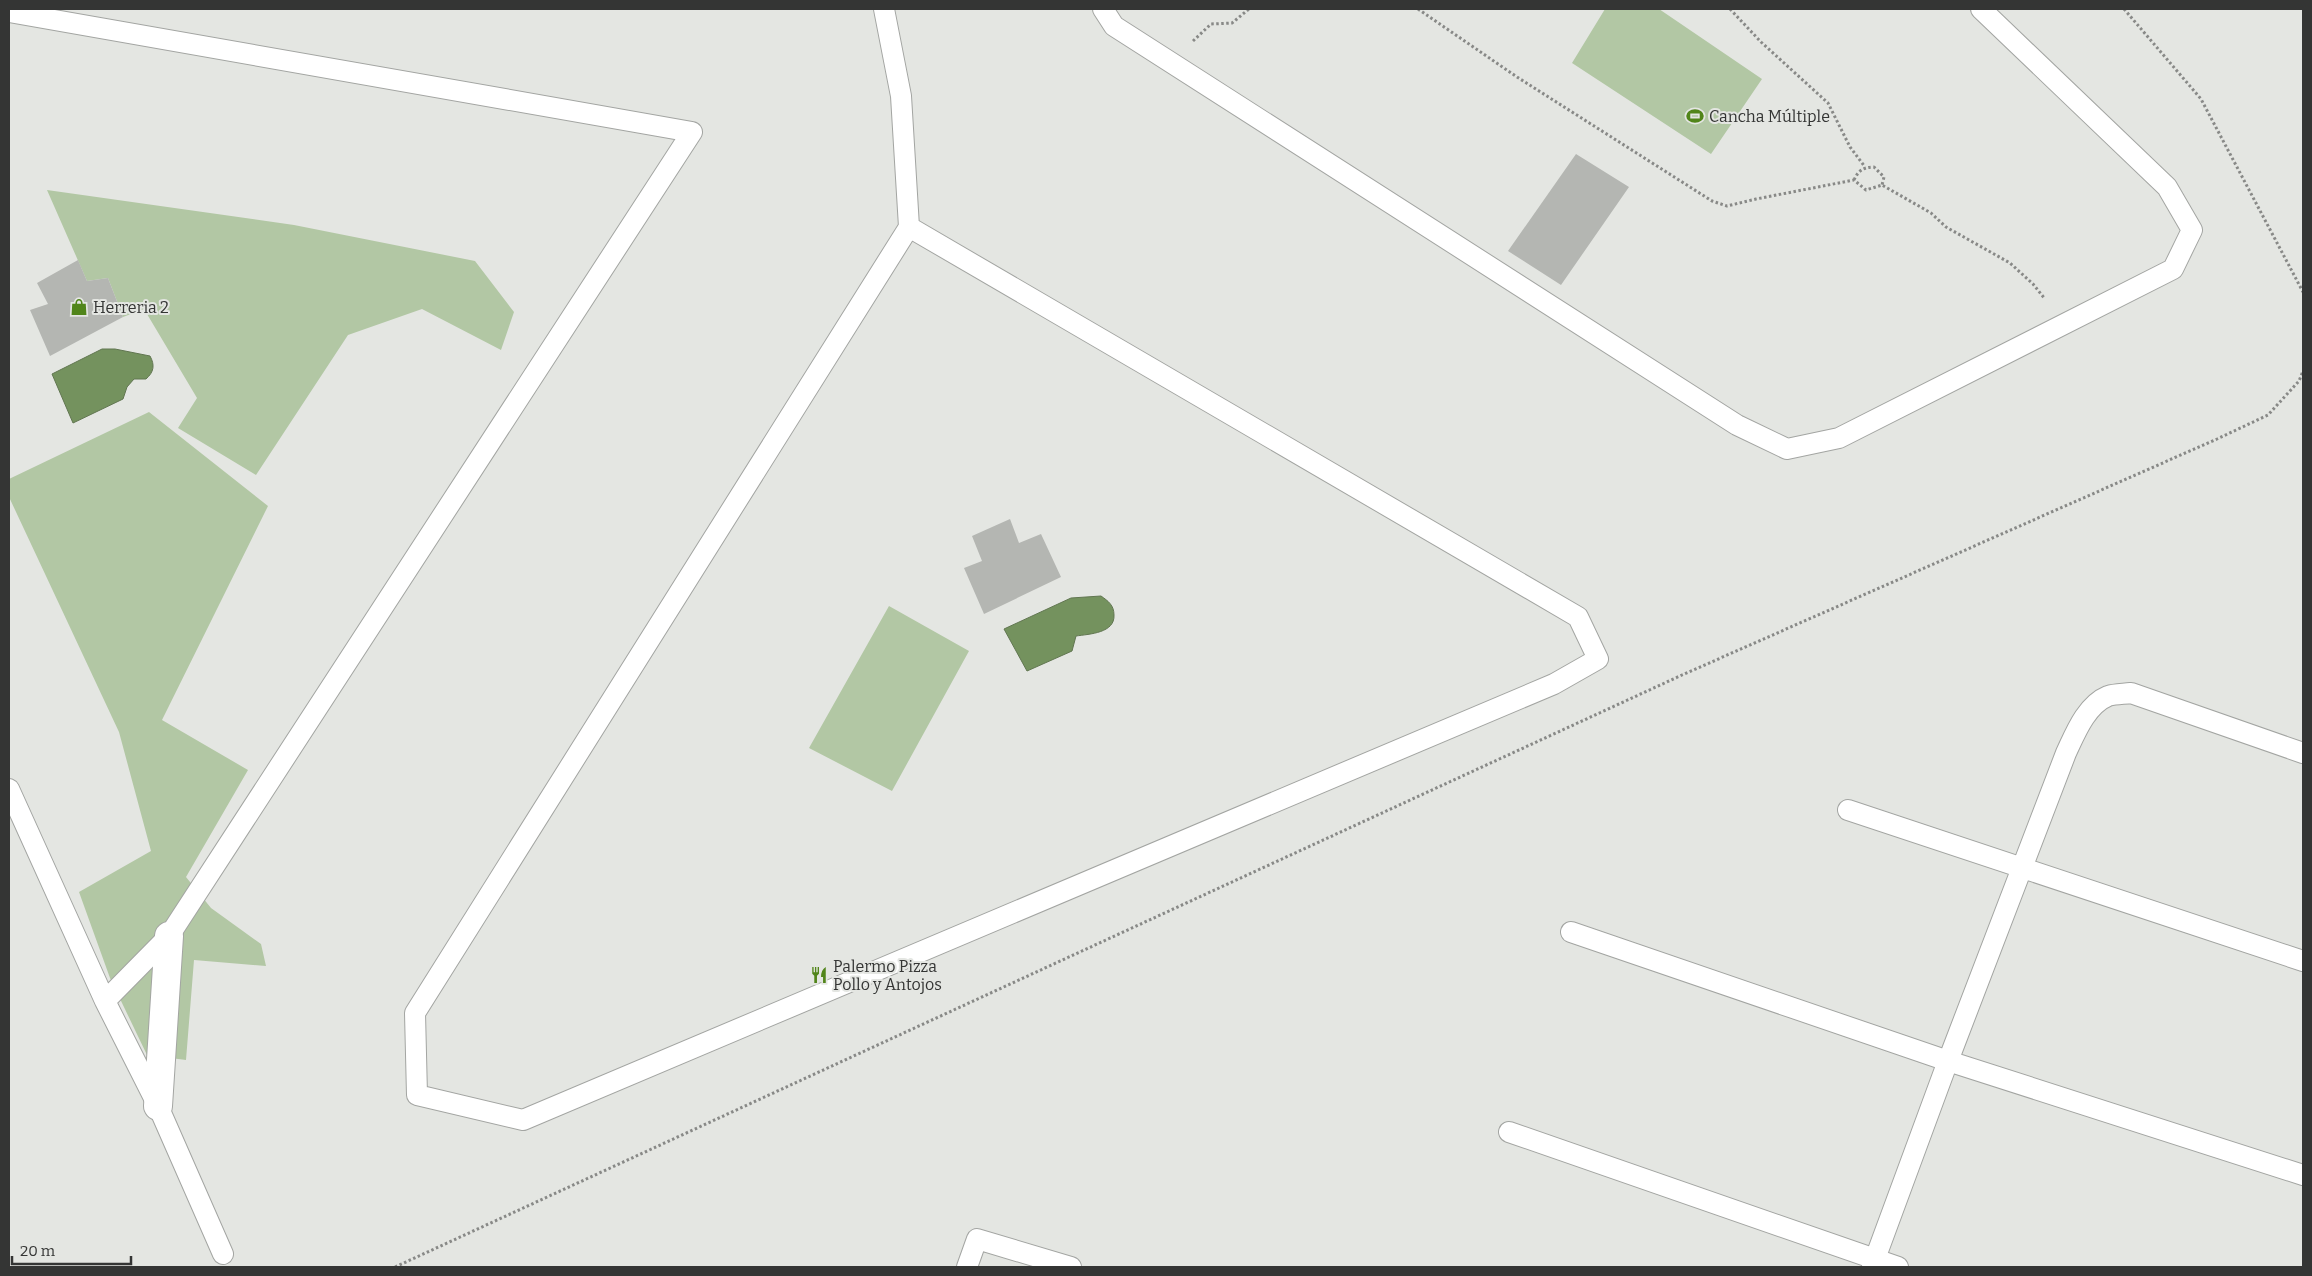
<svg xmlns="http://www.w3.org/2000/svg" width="2312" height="1276" viewBox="0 0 2312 1276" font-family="Bitter,serif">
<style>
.green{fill:#b2c7a4}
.water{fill:#74925e;stroke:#617651}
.building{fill:#b4b6b2}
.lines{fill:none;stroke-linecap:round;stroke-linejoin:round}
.lane-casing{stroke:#a3a5a2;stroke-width:22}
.street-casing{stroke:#a3a5a2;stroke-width:30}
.path{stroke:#888987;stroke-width:3;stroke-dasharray:2.5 2.5;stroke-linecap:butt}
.lane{stroke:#fff;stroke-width:20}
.street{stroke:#fff;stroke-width:28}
.labels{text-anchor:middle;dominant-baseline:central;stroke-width:4;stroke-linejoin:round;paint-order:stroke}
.poi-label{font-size:16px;fill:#343534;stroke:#e4e6e2;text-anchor:start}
</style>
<rect width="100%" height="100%" fill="#e4e6e2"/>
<path class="green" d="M1605 9H1659L1762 79 1711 154 1572 63Z
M47 190 294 225 475 261 514 312 501 350 422 309 348 335 256 475 178 428 197 398 144 309 123 317 108 278 87 281Z
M149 412 268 506 162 720 248 770 186 877 211 908 261 944 266 966 194 960 186 1060 147 1055 110 978 79 892 151 851 119 732 9 497V479Z
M889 606 969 651 892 791 809 748Z"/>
<path class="water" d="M102 349H115L150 356C155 365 154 372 146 379H134L127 387 123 399 73 423 52 374Z
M1101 596C1108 601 1114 605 1114 615 1115 633 1090 634 1076 636L1072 651 1027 671 1004 629 1071 598Z"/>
<path class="building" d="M1576 154 1629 187 1561 285 1508 251Z
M78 260 87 281 108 278 123 317 50 356 30 310 48 304 37 283Z
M1010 519 1019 543 1041 534 1061 577 984 614 964 568 982 561 972 536Z"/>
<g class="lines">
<g class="lane-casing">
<path id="lane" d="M884 9 901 96 909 227 415 1013 417 1095 523 1120 1554 684 1598 659 1578 617 909 227
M1103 9 1114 26 1737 425 1787 449 1839 438 2173 269 2192 230 2167 187 1981 9
M9 12 692 132 169 936 105 1001
M2303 753 2131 693C2124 694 2115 694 2108 696 2086 705 2075 734 2066 753L1948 1061 2303 1175
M9 789 105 1001 158 1106 223 1254
M1848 810 2303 961
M1571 932 1948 1061 1872 1267
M1509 1132 1898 1267
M967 1267 977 1239 1071 1267"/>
</g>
<g class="street-casing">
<path id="street" d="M158 1106 169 936"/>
</g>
<path class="path" d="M1418 9 1517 77 1712 201 1727 206 1756 199 1854 180 1866 190 1882 185 1931 213 1946 227 2010 263 2033 284 2045 299
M1730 9 1761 42 1828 103 1850 147 1865 167
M2124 9 2201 99 2303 292
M1193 41 1211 24 1232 23 1249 9
M1854 180C1858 171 1863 167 1874 167L1884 177 1882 185
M395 1267 1682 675 2217 439 2268 415 2299 381 2303 371"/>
<use href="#lane" class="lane"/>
<use href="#street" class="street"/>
</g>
<defs>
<g id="stadium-bare" transform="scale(1.35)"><path d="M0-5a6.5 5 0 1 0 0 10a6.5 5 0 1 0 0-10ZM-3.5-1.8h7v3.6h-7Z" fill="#51851a" stroke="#e4e6e2" stroke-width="2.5" paint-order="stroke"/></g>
<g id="shop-bare" transform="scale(1.35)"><path d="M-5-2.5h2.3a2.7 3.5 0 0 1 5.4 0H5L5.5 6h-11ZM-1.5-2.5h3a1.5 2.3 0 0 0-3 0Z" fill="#51851a" stroke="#e4e6e2" stroke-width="2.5" paint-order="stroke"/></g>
<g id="restaurant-bare" transform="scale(1.35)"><path d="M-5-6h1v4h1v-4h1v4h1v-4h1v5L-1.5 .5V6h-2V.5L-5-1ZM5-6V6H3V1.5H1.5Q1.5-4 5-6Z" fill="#51851a" stroke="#e4e6e2" stroke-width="2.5" paint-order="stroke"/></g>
</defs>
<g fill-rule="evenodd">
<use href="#stadium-bare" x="1695" y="116"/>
<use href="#shop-bare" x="79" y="307"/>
<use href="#restaurant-bare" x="819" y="975"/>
</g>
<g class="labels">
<g class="poi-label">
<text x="1709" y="116">Cancha Múltiple</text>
<text x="93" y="307">Herreria 2</text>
<text x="833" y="966">Palermo Pizza<tspan x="833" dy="18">Pollo y Antojos</tspan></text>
</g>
</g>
<rect width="2312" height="1276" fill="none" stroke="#343534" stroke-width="20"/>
<path d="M12 1256v8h119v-8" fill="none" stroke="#343534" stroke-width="2.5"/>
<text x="20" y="1256" font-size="15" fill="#343534" stroke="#e4e6e2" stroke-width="4" paint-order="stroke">20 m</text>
</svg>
